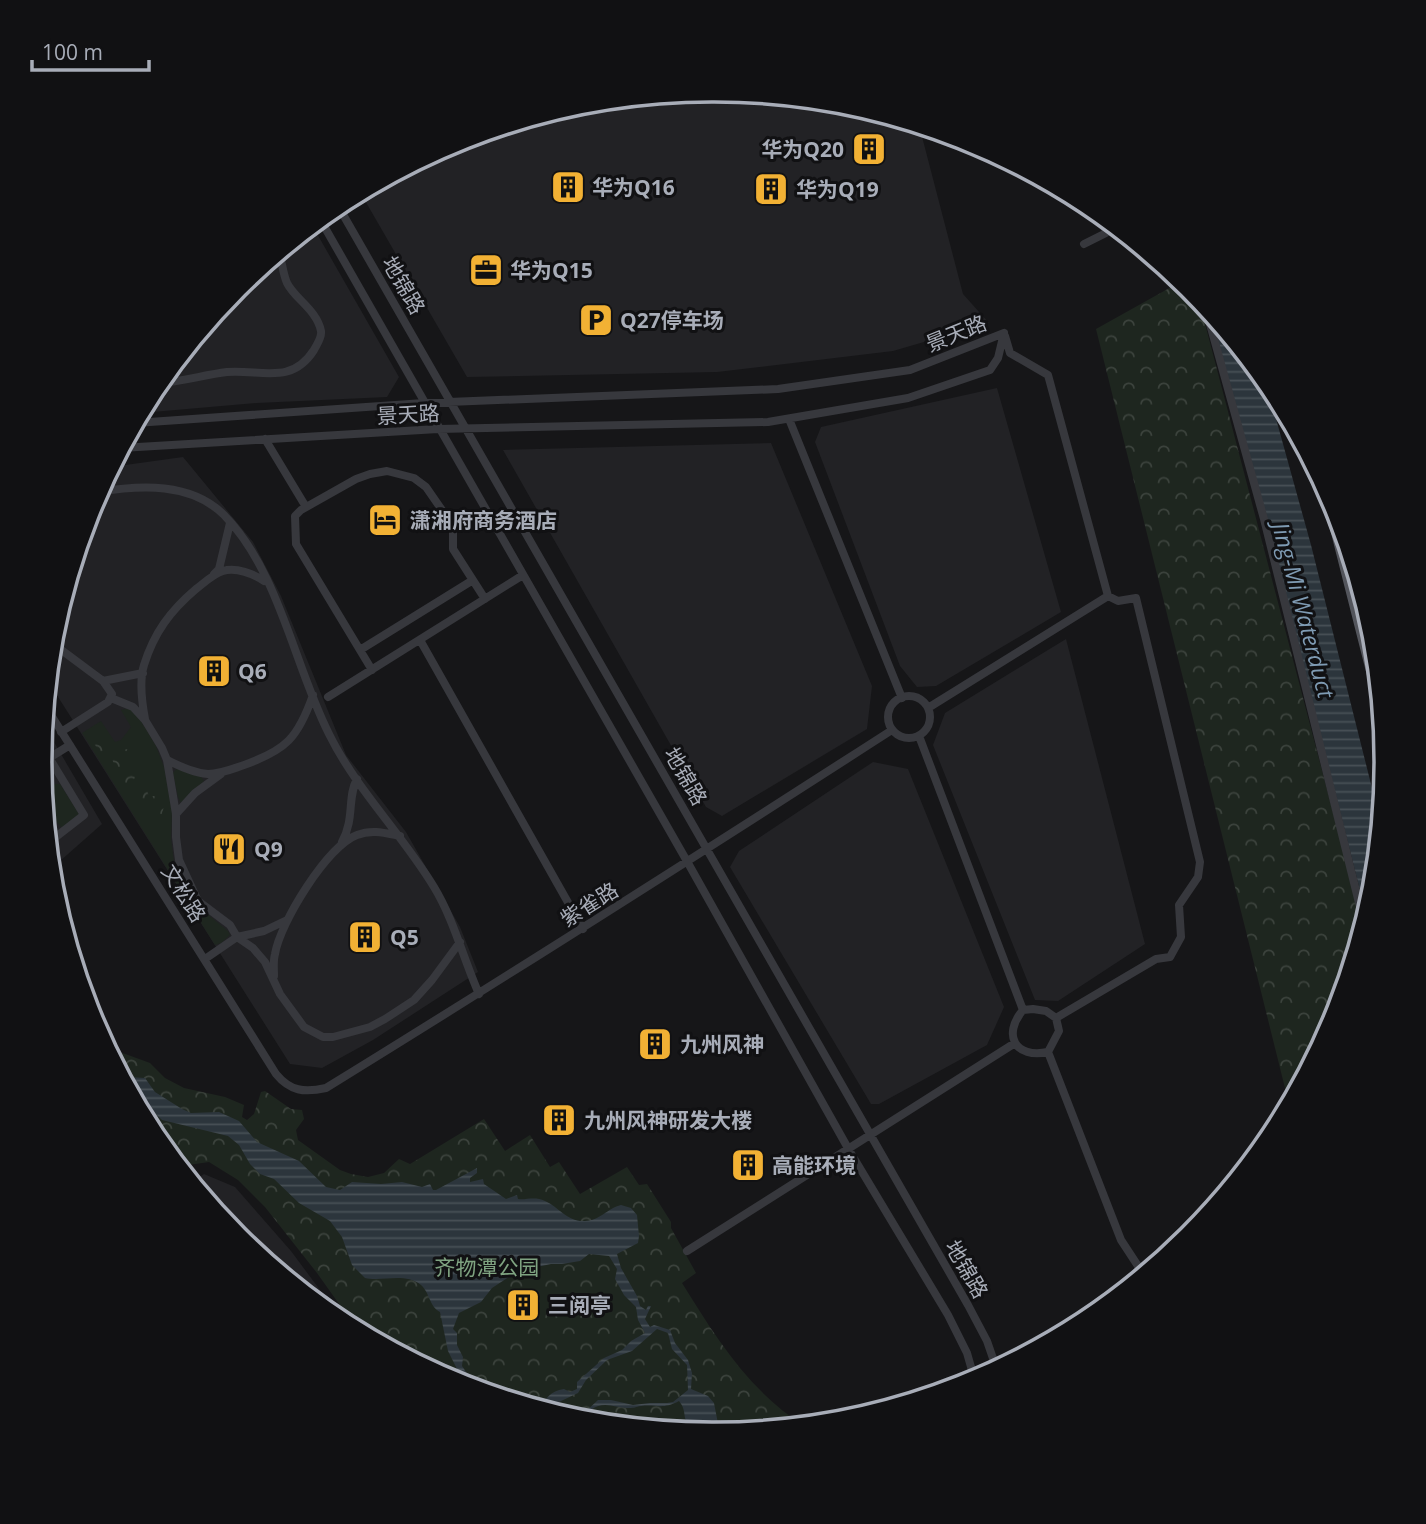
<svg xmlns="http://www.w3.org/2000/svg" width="1426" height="1524" viewBox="0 0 1426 1524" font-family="'Open Sans','Noto Sans SC',sans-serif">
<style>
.built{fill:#222225}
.green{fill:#1e261f}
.forest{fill:url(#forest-crowns)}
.water{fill:url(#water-rules)}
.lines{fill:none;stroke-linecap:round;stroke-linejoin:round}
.minor{stroke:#37383d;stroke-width:8}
.major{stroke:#53555c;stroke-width:10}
.labels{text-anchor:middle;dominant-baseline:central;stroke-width:6;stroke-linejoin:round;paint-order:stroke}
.poi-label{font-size:21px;font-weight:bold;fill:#a8adb8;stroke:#111113;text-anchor:start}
.street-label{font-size:21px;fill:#a8adb8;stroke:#111113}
.park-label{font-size:21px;fill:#7fa381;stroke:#111113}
.water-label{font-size:23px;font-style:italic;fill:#7f9bb3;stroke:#111113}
.rim{fill:none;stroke:#a8adb8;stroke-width:3.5}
</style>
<defs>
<pattern id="forest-crowns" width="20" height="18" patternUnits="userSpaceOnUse" patternTransform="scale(1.75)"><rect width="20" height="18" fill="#1e261f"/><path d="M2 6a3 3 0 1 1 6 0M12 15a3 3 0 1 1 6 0" fill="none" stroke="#3c433d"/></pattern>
<pattern id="water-rules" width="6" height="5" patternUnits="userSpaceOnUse" patternTransform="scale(1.75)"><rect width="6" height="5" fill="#2c353c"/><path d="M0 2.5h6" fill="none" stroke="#485056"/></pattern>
</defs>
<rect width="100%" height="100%" fill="#161618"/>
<path class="built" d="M713 89 845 102 919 125 963 294 989 323 893 351 717 372 467 377 360 192 456 140 582 102Z
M312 225 399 377 387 397 257 403 141 413 154 388 238 286Z
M997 388 1061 612 936 686 917 687 900 666 815 442 821 427Z
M771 443 872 686 867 729 722 816 706 807 503 450Z
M183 457 253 542 281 596 346 755 406 832 460 927 478 972 373 1040 322 1068 290 1064 48 681 53 630 92 504 111 467Z
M1066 639 1145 944 1058 1001 1035 1000 933 745 945 713Z
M44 725 102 824 51 869 40 762Z
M873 762 908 769 1004 1007 987 1045 879 1104H871L730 867 739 851Z
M146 1121 171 1138 188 1165 181 1169 153 1135Z
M204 1174 235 1187 291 1251 346 1325 237 1237 192 1182Z"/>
<path class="green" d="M125 709H130L141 721 156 746 164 767 172 811 171 839 174 862 185 886 195 904 228 931 230 935 221 943 215 945 82 733 101 721 115 742 121 740 131 727 121 710Z
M178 767 200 775 204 781 181 803 178 797 173 773Z
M55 784H60L79 814 66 827H61L45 808 43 793Z"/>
<path class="forest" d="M1170 271 1189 287 1198 297 1363 927 1334 1020 1289 1104 1096 329 1173 286Z
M94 734H102L110 751 129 749 135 753 136 775 129 790 132 795 128 797 121 790 123 783 118 782 110 770 114 764 112 759 101 755 91 738Z
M139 783 145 785 149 796H157L165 802 161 818 154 820C140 813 126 797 139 783Z
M106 1047 150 1063 165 1078 184 1088 225 1097 244 1105 242 1117 247 1120 254 1114 261 1092 265 1091 291 1109 302 1110 304 1119 296 1130 298 1140 340 1170 351 1174 368 1177 384 1173 399 1159 410 1164 484 1119 505 1151 530 1135 550 1167 559 1162 580 1194 627 1167 639 1185 647 1184 671 1222V1228L696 1273 682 1283C715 1336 750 1393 805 1426L713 1435 581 1422 455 1383 359 1332 317 1273 265 1207 238 1180 209 1162 188 1165 171 1138 146 1121Z"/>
<path class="water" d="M1208 309 1265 379 1311 545 1380 820 1373 894 1366 914 1265 515Z
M119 1072H127L129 1077 145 1078 155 1092 182 1109 191 1113 219 1112 239 1121 257 1142 299 1161 326 1187 340 1190 352 1182 381 1184 402 1182 422 1187 430 1184 433 1190H436L477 1168V1173L470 1178V1182L483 1179 484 1184 506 1199 517 1195 518 1199C527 1200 535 1196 545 1201 559 1207 567 1222 585 1221 599 1221 608 1208 621 1205L631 1208 637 1215 639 1236 638 1243 617 1254 621 1268 637 1296 640 1306 646 1310 648 1306H651L645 1319 650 1327 654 1325 670 1330 675 1343 688 1360 692 1373 691 1389 708 1396 714 1403 720 1434C706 1434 690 1434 685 1418 684 1411 684 1407 679 1401 662 1410 657 1404 641 1406 635 1407 635 1408 629 1408 614 1408 604 1400 591 1410L586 1422H582L583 1414 598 1400H611L633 1405 650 1403H667L673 1402 688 1390 687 1365 672 1349 668 1333 657 1329 632 1351 607 1360 586 1380 578 1393 559 1402 545 1405 542 1410 538 1409C546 1399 550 1391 564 1389L570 1392 577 1389V1382L604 1358 622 1350 631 1341 645 1333 638 1320 636 1307 624 1295 615 1279 617 1269 609 1256 589 1254 580 1261 562 1264H551L518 1271 492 1288 481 1302 459 1313 453 1329 457 1333V1345L463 1357 462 1366 479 1391 466 1387 448 1351 440 1312C429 1306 430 1293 421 1285 405 1272 382 1282 365 1278L352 1265 342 1237 330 1221 299 1203 274 1179 260 1174 250 1164 239 1145 228 1136 162 1120 128 1088Z"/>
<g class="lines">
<path class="minor" d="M337 204 968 1305 987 1341 997 1370
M320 219 688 863 849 1150 948 1315 967 1353 975 1381
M1084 244 1106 233 1103 216
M1205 306 1264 519 1364 923
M1005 336 1010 353 1048 375 1108 596 1118 601 1136 598 1200 862 1198 877 1179 905 1181 937 1170 957 1156 959 1056 1018
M158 383C181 382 203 375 227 372 260 369 291 386 314 350 317 344 322 338 321 331 317 310 294 298 287 283 283 274 282 262 279 252
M789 419 902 698
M135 423 424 403 778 389 910 370 1004 333
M265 439 306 507
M121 448 438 429 768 422 908 398 990 370 998 358 1004 333
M98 492C140 485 191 482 224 515 279 571 294 665 329 734 356 789 402 834 434 887 454 920 463 958 479 994
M214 574 219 569 230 523
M420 640 583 929
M52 643 103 681 112 694 108 702 61 732
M360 650 473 580
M372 670 296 544 295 516 301 510 356 479 370 474 387 471 414 478 426 487 444 513 453 531V549L485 599
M103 681 143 673
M888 717a21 21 0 1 1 42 0a21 21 0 1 1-42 0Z
M328 697 523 575
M111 698 133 707 145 720 162 748 167 760 176 814V837L179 860 198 901 230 925 237 937 253 948 265 962 280 994 304 1027 323 1037H333L370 1027 385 1019 414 1000 432 980 460 942
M46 707 276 1074C290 1091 304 1093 326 1088 516 971 704 851 892 730
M928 708 1108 596
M145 719C142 703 139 681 144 665 154 633 170 611 196 589 204 583 213 574 223 571 236 567 254 574 264 581
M919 736 1023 1010
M42 746 84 815 48 843
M49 758 70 745
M167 760C180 766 193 773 208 774 221 774 232 769 244 765 286 750 298 738 313 695
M176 814 195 793 221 774
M342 842C355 818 347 797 357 779
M205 959 237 937 264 931 287 920
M274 976C274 969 273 961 275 954 280 923 327 846 357 835 372 829 385 833 400 836
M1033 1009 1046 1011 1056 1018 1059 1031 1048 1052C1015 1059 1002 1035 1023 1010Z
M1048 1052 1121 1240 1140 1269 1147 1272
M185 1174 189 1172
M687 1251 1015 1043"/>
<path class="major" d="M1324 485 1380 707"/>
</g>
<defs>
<g id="building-square" transform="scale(1.75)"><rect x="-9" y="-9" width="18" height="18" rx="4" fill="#f2b134" stroke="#111113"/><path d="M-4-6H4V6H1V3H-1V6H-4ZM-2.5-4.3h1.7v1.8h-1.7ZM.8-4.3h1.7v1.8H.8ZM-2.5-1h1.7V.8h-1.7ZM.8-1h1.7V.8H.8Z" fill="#111"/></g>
<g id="office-square" transform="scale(1.75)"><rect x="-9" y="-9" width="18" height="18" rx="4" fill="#f2b134" stroke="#111113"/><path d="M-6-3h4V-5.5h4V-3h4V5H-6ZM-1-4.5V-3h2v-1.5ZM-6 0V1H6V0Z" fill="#111"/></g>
<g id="parking-square" transform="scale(1.75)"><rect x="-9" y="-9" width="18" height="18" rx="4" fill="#f2b134" stroke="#111113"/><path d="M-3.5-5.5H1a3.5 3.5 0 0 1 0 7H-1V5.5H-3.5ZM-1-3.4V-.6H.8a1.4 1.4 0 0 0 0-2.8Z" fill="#111"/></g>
<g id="hotel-square" transform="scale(1.75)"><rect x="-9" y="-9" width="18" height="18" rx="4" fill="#f2b134" stroke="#111113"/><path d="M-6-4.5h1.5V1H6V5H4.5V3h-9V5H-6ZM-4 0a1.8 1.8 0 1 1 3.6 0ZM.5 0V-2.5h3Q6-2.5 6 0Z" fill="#111"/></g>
<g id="restaurant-square" transform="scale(1.75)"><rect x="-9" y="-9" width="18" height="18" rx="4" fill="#f2b134" stroke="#111113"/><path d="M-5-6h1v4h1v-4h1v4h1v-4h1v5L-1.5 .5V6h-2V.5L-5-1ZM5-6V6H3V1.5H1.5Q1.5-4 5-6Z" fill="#111"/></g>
</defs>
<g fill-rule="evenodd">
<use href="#building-square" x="869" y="149"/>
<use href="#building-square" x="568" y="187"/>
<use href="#building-square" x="771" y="189"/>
<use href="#office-square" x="486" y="270"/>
<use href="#parking-square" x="596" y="320"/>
<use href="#hotel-square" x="385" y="520"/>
<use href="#building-square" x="214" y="671"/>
<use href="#restaurant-square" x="229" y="849"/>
<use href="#building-square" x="365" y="937"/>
<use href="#building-square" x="655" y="1044"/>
<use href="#building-square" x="559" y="1120"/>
<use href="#building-square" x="748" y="1165"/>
<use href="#building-square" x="523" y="1305"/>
</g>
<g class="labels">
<g class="poi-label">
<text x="844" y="149" text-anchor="end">华为Q20</text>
<text x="592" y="187">华为Q16</text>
<text x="796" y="189">华为Q19</text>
<text x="510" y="270">华为Q15</text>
<text x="620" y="320">Q27停车场</text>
<text x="410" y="520">潇湘府商务酒店</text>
<text x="238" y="671">Q6</text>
<text x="254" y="849">Q9</text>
<text x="390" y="937">Q5</text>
<text x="680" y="1044">九州风神</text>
<text x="584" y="1120">九州风神研发大楼</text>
<text x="772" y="1165">高能环境</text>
<text x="548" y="1305">三阅亭</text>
</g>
<g class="street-label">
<text transform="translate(404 285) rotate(60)">地锦路</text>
<text transform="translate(956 333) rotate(-22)">景天路</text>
<text transform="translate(408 414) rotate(-3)">景天路</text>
<text transform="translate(686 776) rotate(60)">地锦路</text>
<text transform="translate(184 893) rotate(58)">文松路</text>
<text transform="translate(589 904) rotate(-32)">紫雀路</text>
<text transform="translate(967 1269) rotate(60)">地锦路</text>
</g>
<g class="park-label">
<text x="487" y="1267">齐物潭公园</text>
</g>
<g class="water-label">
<text transform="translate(1304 610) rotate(75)">Jing-Mi Waterduct</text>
</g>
</g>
<path d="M0 0H1426V1524H0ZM712 102H714A660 660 0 0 1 1374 762V762A660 660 0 0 1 714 1422H712A660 660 0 0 1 52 762V762A660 660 0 0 1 712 102Z" fill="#111113" fill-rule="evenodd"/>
<path class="rim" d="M712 102H714A660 660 0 0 1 1374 762V762A660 660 0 0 1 714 1422H712A660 660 0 0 1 52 762V762A660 660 0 0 1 712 102Z"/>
<path d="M32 60v10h117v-10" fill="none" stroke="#a8adb8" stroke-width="3.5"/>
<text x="42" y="60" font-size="21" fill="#a8adb8" stroke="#111113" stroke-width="5" paint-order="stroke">100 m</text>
</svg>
